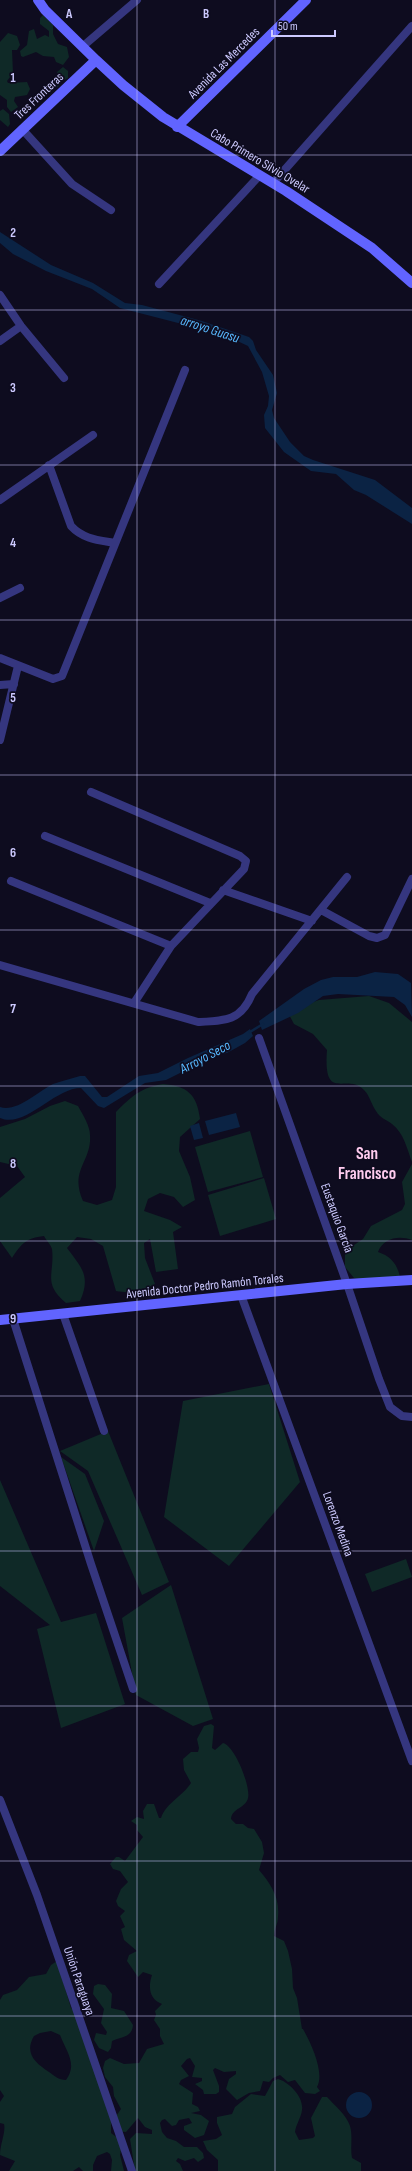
<svg xmlns="http://www.w3.org/2000/svg" width="412" height="2171" viewBox="0 0 412 2171" font-family="'Sofia Sans Condensed',sans-serif">
<style>
.green{fill:#0f2927;fill-rule:evenodd}
.water{fill:#0b2344}
.lines{fill:none;stroke-linecap:round;stroke-linejoin:round}
.stream{stroke:#0b2344;stroke-width:2.5}
.street{stroke:#35367f;stroke-width:8}
.secondary{stroke:#6164ff;stroke-width:10}
.grid{fill:none;stroke:#cdcaff;stroke-width:1;stroke-opacity:0.55}
.labels{text-anchor:middle;dominant-baseline:central;stroke-width:3.5;stroke-linejoin:round;paint-order:stroke}
.street-label{font-size:13px;fill:#cdcaff;stroke:#0e0c1f}
.water-label{font-size:14px;font-style:italic;fill:#58b9ff;stroke:#0e0c1f}
.district-label{font-size:17px;font-weight:bold;fill:#ffccef;stroke:#0e0c1f}
.grid-label{font-size:13px;text-anchor:middle;font-weight:bold;fill:#cdcaff;stroke:#0e0c1f;stroke-width:3.5;stroke-linejoin:round;paint-order:stroke}
</style>
<rect width="100%" height="100%" fill="#0e0c1f"/>
<path class="green" d="M43 15 53 25V34L58 44 67 47 69 57 63 65 56 62 54 57 43 56 36 52 23 57 21 56 20 51 27 45 29 31 34 29 37 39 45 35 49 37V31L40 24V18Z
M8 33 17 36 20 45 17 50H12L13 73 7 81 8 83 27 82 30 89 27 95 15 97 14 101 18 107 11 112 7 107V100L0 95V42Z
M63 67 68 71V78L60 82 58 87 53 88V81L58 77 57 72Z
M3 109 9 114 10 124 8 127 0 120V111Z
M369 996 389 1003 412 1022V1162C407 1149 404 1133 392 1124 387 1120 380 1118 376 1111 371 1104 370 1096 364 1090 346 1072 323 1104 327 1050L313 1034 294 1024 287 1011 319 1000Z
M163 1084C187 1086 197 1094 200 1119L180 1137 179 1151 190 1177 195 1200 183 1207 174 1197 160 1193 148 1199 144 1211 170 1220 182 1227 173 1232 178 1269 156 1272 150 1239 144 1243 145 1258 155 1284C141 1291 132 1294 116 1291L103 1246 91 1239 77 1237 67 1248C82 1268 91 1276 80 1301L66 1303C42 1283 55 1274 52 1249 51 1245 46 1240 44 1236 26 1238 22 1243 12 1258L0 1241V1198L25 1177 17 1166 0 1162V1127L25 1119 50 1106 65 1101 78 1106C83 1115 90 1126 90 1135 92 1162 69 1170 83 1201L97 1205 112 1200 116 1187V1112C132 1096 140 1088 163 1084Z
M250 1131 263 1177 208 1192 195 1147Z
M412 1164V1240C399 1235 383 1238 378 1252 390 1256 397 1263 400 1277L383 1283 354 1278 345 1267V1251L363 1239 371 1226 402 1210 405 1204 402 1182Z
M264 1178 276 1219 220 1236 208 1195Z
M269 1384 300 1482 229 1566 164 1517 183 1401Z
M108 1431 169 1582 142 1595 88 1471 60 1451Z
M61 1457 85 1474 104 1521 94 1551Z
M0 1480 61 1622 96 1613 125 1704 61 1728 37 1629 50 1625 0 1586Z
M406 1559 412 1577 372 1592 365 1574Z
M171 1585 213 1719 193 1726 136 1695 122 1618Z
M211 1724 214 1726 212 1748 215 1750 223 1743C235 1746 251 1787 248 1798 246 1808 232 1808 231 1819L236 1824H243L248 1828 254 1829 262 1842 264 1853 259 1870C271 1884 280 1898 278 1917 278 1924 274 1929 274 1936L284 1941 288 1951 292 1969 293 1988 297 1998 302 2029H303C311 2043 325 2073 317 2087L320 2091 315 2094 305 2093 295 2080 288 2082 280 2075 273 2078 269 2082 263 2081 260 2091 249 2093 237 2100 226 2089 229 2079 236 2074V2071L224 2072 215 2068 213 2070 219 2086V2092L216 2094H204L203 2090 195 2084 202 2081V2078L192 2077 195 2066 190 2058 187 2059 181 2066 189 2076 181 2080 179 2084 193 2093 192 2104 198 2107 200 2111 191 2113 201 2115 209 2121 204 2135 195 2138 184 2130V2126L192 2123 189 2118 179 2120 176 2125 172 2126 165 2119 162 2120 160 2123 162 2132 167 2138 176 2141 184 2147H197L203 2153 204 2158 198 2162 194 2158 185 2161 178 2158 176 2161 180 2164 183 2171H135L130 2139 136 2133 152 2134V2130L145 2127 138 2118 126 2132 115 2131 112 2122 121 2109 114 2096 113 2087 105 2077 103 2068 105 2061 110 2058 124 2064 139 2063 147 2049 164 2044 160 2036V2029L154 2020 156 2015 155 2011 162 2004C149 1999 148 1987 152 1975L143 1972 138 1977 127 1961 129 1955 137 1951 124 1940 121 1929 125 1927 120 1916 125 1911 118 1906 116 1901 121 1889 128 1882 120 1871 113 1869 110 1864 116 1857H119L125 1861 143 1837 137 1830V1825L131 1821 137 1817 144 1819 143 1811 147 1804H154L159 1818H161C166 1803 183 1796 191 1783L184 1770 183 1759 191 1752H198L199 1748 197 1739 204 1726Z
M57 1961 71 2008 74 2010 111 2116V2133L119 2139 122 2145 120 2155 124 2171H111L112 2160 110 2154 107 2152 97 2156 93 2165V2171H83L79 2167 73 2171H9L15 2161 0 2155C0 2144 6 2132 4 2124L0 2123V2102L4 2096 0 2090V2000L3 1995 17 1990 29 1977 46 1974 51 1965ZM51 2031 60 2035C66 2051 78 2064 66 2080 58 2080 55 2076 49 2072 35 2063 24 2053 34 2036L40 2033Z
M98 1984 105 1985 112 1994 111 2008 124 2011 133 2025C132 2038 120 2037 112 2041L111 2048 108 2052 99 2048 94 2040 96 2033 106 2035 107 2032 101 2023 104 2009 93 1994 94 1986Z
M278 2079C289 2082 304 2097 302 2110 301 2118 296 2124 295 2132L299 2140 313 2138 315 2136 311 2118 322 2097H327C335 2106 346 2114 350 2126 353 2136 350 2148 352 2158L361 2163V2171H218V2160L207 2150 203 2141 216 2139 222 2135 217 2123V2117L232 2114 235 2107 251 2094 265 2096 273 2081Z"/>
<path class="water" d="M0 232 51 265 93 283 125 303 142 305 202 321 249 337 253 341 256 350 273 375 277 393 272 410 274 418 290 442 304 456 313 460 375 480 412 508V524L366 495 354 490 336 474 311 471 284 452 265 428 264 415 268 406 269 396 262 372 248 346 214 330H197L182 324 120 308 92 289 46 271 13 254 0 243Z
M375 972 398 974 411 983 412 1017 405 1005 394 997 338 994 323 996 298 1013 262 1030 259 1021 304 989 321 980 333 977H357Z
M250 1029 253 1036 245 1043 227 1053 214 1056 166 1080 145 1083 104 1108 98 1106 81 1088C54 1088 25 1129 0 1118V1107C16 1113 39 1091 53 1084 61 1081 71 1079 80 1076H85L102 1097H107L139 1076 158 1073 188 1058 243 1034Z
M236 1113 240 1127 209 1135 205 1121Z
M199 1123 203 1138 194 1140 190 1126Z
M346 2105a13 13 0 1 1 26 0a13 13 0 1 1-26 0Z"/>
<g class="lines">
<path class="stream" d="M250 1032 263 1024"/>
<path class="street" d="M82 47 137 0
M22 129 72 184 111 210
M273 183 412 26
M159 284 260 175
M0 295 21 326 64 378
M0 341 21 326
M49 465 71 526C83 539 98 540 115 543
M0 500 93 435
M0 598 20 588
M0 658 53 679 62 676 185 370
M0 685 14 684
M0 740 18 666
M91 792 240 856 246 861 244 869 171 946 134 1003
M45 836 210 903
M11 881 171 946
M223 890 312 921
M321 910 369 936 377 938 385 935 412 879
M0 965 198 1022C225 1021 241 1021 252 994L347 877
M259 1038 347 1284 379 1379 390 1407 402 1416 412 1417
M241 1295 412 1761
M63 1314 104 1431
M13 1319 91 1564 133 1689
M0 1800 37 1895 132 2171"/>
<path class="secondary" d="M38 0 45 10 96 60 123 85 163 117 286 191 372 248 412 283
M177 127 306 0
M0 151 96 60
M0 1320 347 1284 412 1280"/>
</g>
<path class="grid" d="M137 0V2171M275 0V2171M0 155H412M0 310H412M0 465H412M0 620H412M0 775H412M0 930H412M0 1086H412M0 1241H412M0 1396H412M0 1551H412M0 1706H412M0 1861H412M0 2016H412"/>
<g class="labels">
<g class="street-label">
<text transform="translate(224 63) rotate(-45)">Avenida Las Mercedes</text>
<text transform="translate(39 96) rotate(-43)">Tres Fronteras</text>
<text transform="translate(260 161) rotate(31)">Cabo Primero Silvio Ovelar</text>
<text transform="translate(337 1218) rotate(70)">Eustaquio García</text>
<text transform="translate(205 1286) rotate(-6)">Avenida Doctor Pedro Ramón Torales</text>
<text transform="translate(338 1524) rotate(70)">Lorenzo Medina</text>
<text transform="translate(79 1981) rotate(71)">Unión Paraguaya</text>
</g>
<g class="water-label">
<text transform="translate(210 329) rotate(18)">arroyo Guasu</text>
<text transform="translate(205 1057) rotate(-28)">Arroyo Seco</text>
</g>
<g class="district-label">
<text x="367" y="1154">San<tspan x="367" dy="20">Francisco</tspan></text>
</g>
</g>
<g class="grid-label">
<text x="69" y="18">A</text>
<text x="206" y="18">B</text>
<text x="13" y="82">1</text>
<text x="13" y="237">2</text>
<text x="13" y="392">3</text>
<text x="13" y="547">4</text>
<text x="13" y="702">5</text>
<text x="13" y="857">6</text>
<text x="13" y="1013">7</text>
<text x="13" y="1168">8</text>
<text x="13" y="1323">9</text>
</g>
<path d="M272 30v6h63v-6" fill="none" stroke="#cdcaff" stroke-width="2"/>
<text x="278" y="30" font-size="12" fill="#cdcaff" stroke="#0e0c1f" stroke-width="3" paint-order="stroke">50 m</text>
</svg>
